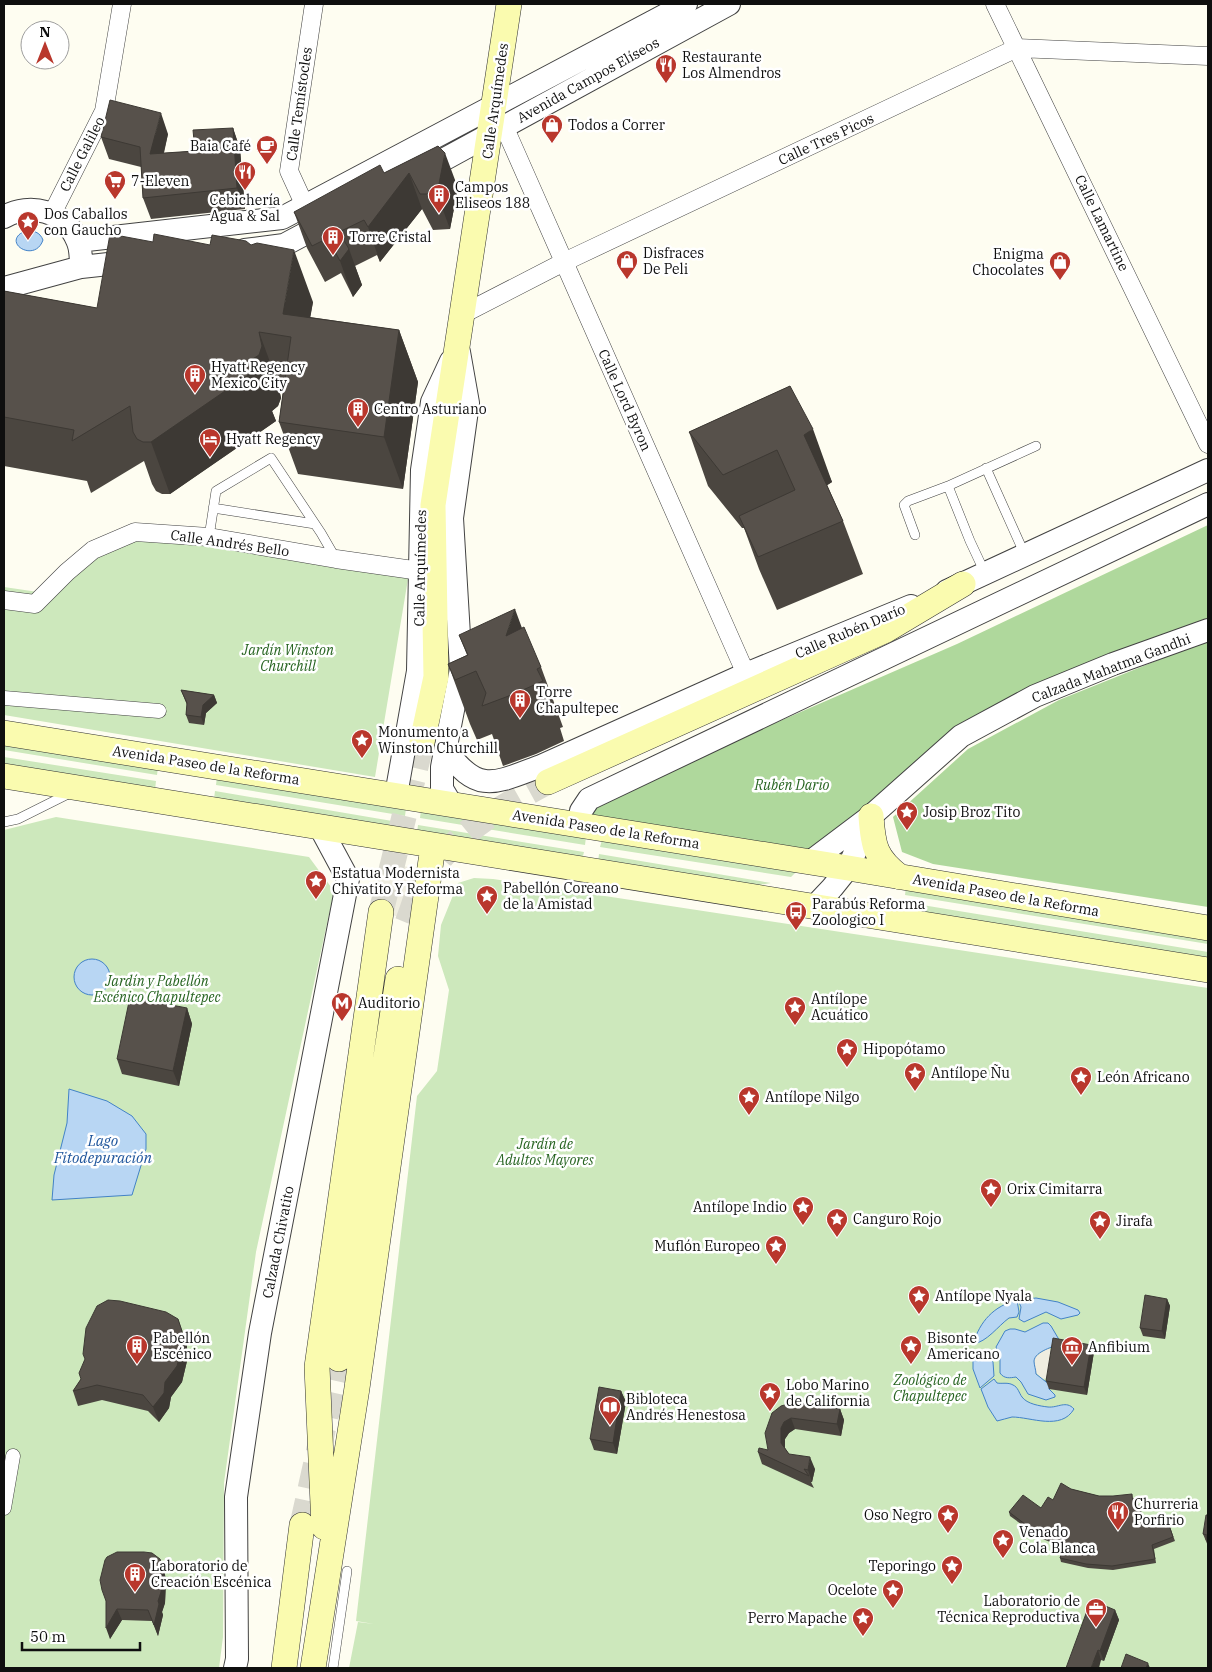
<svg xmlns="http://www.w3.org/2000/svg" width="1212" height="1672" viewBox="0 0 1212 1672" font-family="'IBM Plex Serif',serif">
<style>
.green{fill:#cde8bc}
.forest{fill:#afd89c}
.plaza{fill:#efede0}
.water{fill:#b8d6f3;stroke:#4282c7}
.lines{fill:none;stroke-linecap:round;stroke-linejoin:round}
.secondary-tunnel{stroke:#dad9cf;stroke-width:25;stroke-dasharray:25 12;stroke-linecap:butt}
.service-casing{stroke:#424242;stroke-width:10}
.pedestrian-casing{stroke:#424242;stroke-width:15}
.minor-casing{stroke:#424242;stroke-width:19}
.tertiary-casing{stroke:#424242;stroke-width:24}
.secondary-casing{stroke:#313131;stroke-width:26}
.service{stroke:#fff;stroke-width:9}
.pedestrian{stroke:#fff;stroke-width:14}
.minor{stroke:#fff;stroke-width:18}
.tertiary{stroke:#fff;stroke-width:22}
.secondary{stroke:#fafbaf;stroke-width:25}
.wall{fill:#4b4640}
.shaded-wall{fill:#3d3934}
.building{fill:#57514b;stroke:#3d3934}
.labels{text-anchor:middle;dominant-baseline:central;stroke-width:5;stroke-linejoin:round;paint-order:stroke}
.poi-label{font-size:14px;fill:#0f0f0f;stroke:#fff;text-anchor:start}
.street-label{font-size:14px;fill:#0f0f0f;stroke:#fff}
.park-label{font-size:14px;font-style:italic;fill:#276421;stroke:#fff}
.water-label{font-size:15px;font-style:italic;fill:#1d549b;stroke:#fff}
</style>
<rect width="100%" height="100%" fill="#fefdf1"/>
<path class="green" d="M135 533 409 573 375 777 4 715V587L38 592Z
M4 743 158 767 157 775 4 750Z
M4 757 156 781 155 790 4 766Z
M217 776 406 808 405 816 216 785Z
M215 791 404 823 402 831 214 799Z
M421 810 586 837 585 845 420 818Z
M56 817 309 857 334 891 256 1252 224 1483 223 1637 219 1668H4V830Z
M418 825 584 852 582 860 417 833Z
M602 840 797 871 791 877 600 847Z
M599 854 771 883 752 886 598 862Z
M474 878 493 879 1208 988V1668H349L358 1622 374 1624 356 1621 417 1096 437 1071 449 990 438 956 441 925 458 883Z
M906 887 1208 937V944L905 895Z
M904 902 1208 952V960L902 910Z"/>
<path class="forest" d="M1208 525V620L959 726 843 825 814 853 590 823 589 809 600 799 957 644Z
M1208 640V907L933 864 902 852 893 817 968 749 1059 700Z"/>
<path class="plaza" d="M380 862 420 869 412 922 374 908Z
M1048 1348 1051 1350 1047 1378 1043 1379 1035 1372 1034 1360 1036 1356Z"/>
<path class="water" d="M25 231C33 230 40 232 43 240 35 264 0 242 25 231Z
M74 977a18 18 0 1 1 36 0a18 18 0 1 1-36 0Z
M69 1089 107 1101 132 1116 146 1134V1149L132 1195 52 1200 54 1175 67 1123Z
M1036 1298 1058 1302 1078 1310 1080 1313 1078 1315 1061 1319 1046 1312 1024 1322 1019 1319 1021 1307 1018 1300Z
M1017 1300 1019 1312 1017 1317 1009 1318C998 1326 987 1342 973 1344 980 1321 994 1306 1017 1300Z
M1043 1323H1048L1051 1326 1061 1343C1054 1347 1035 1351 1034 1361 1034 1365 1036 1370 1036 1374L1050 1385 1049 1389 1055 1395V1397L1046 1400 1028 1394 1021 1382 1016 1377C1010 1378 1004 1379 1000 1373V1358L996 1347 1005 1331 1010 1329H1015L1025 1332Z
M973 1355 987 1356 993 1362 994 1376 980 1388 973 1369Z
M994 1379 997 1383C1002 1384 1008 1382 1013 1385 1018 1387 1019 1393 1022 1397 1027 1404 1040 1406 1048 1407 1058 1408 1066 1400 1074 1409 1061 1431 1031 1417 1012 1417 1007 1418 1002 1420 997 1421L988 1407 981 1389Z"/>
<g class="lines">
<path class="secondary-tunnel" d="M381 912 422 742
M407 923C412 911 415 898 421 887 448 837 500 807 548 782
M302 1525 339 1359"/>
<g class="service-casing">
<path id="service" d="M986 468 1025 555
M948 486 970 541 985 573
M213 508 315 524
M915 535 904 505 908 501 948 486 1036 446
M209 537 216 491 271 458 321 533 336 559
M4 822 18 819 70 793
M333 1668 347 1571"/>
</g>
<g class="pedestrian-casing">
<path id="pedestrian" d="M4 698 159 711
M4 1508 13 1456"/>
</g>
<g class="minor-casing">
<path id="minor" d="M995 4 1208 444
M504 126 746 674
M52 214 104 111 122 4
M311 216 305 206 289 171 314 4
M463 314 564 262 1017 48 1208 56
M4 600 35 604 67 572 93 550 135 532 209 537 336 559 420 571"/>
</g>
<g class="tertiary-casing">
<path id="tertiary" d="M421 172 729 4
M4 217C30 202 65 211 77 240 81 248 81 258 81 267L4 288
M78 241 282 218 686 4
M245 250 284 245 329 221
M81 267 136 261
M947 591 1208 470
M446 750C478 795 495 783 541 766L746 674 911 606
M396 795 418 671 422 470 432 402 451 361
M451 804 442 789V767L461 669 452 518 468 403 459 352
M579 825 581 811 589 799 1208 504
M810 862 871 816 961 736 1035 696 1113 664 1208 630
M815 906 832 888 848 868 870 819
M235 1668 237 1659 236 1497 260 1333 348 879 320 827"/>
</g>
<g class="secondary-casing">
<path id="secondary" d="M4 733 848 868 1208 928
M422 742 436 677 433 505 509 4
M4 776 1208 970
M548 782 886 630 963 584
M871 816C873 846 875 858 900 877
M339 1359 398 979
M324 1527 317 1367 381 912
M284 1668 302 1525
M313 1668 357 1388 433 846"/>
</g>
<use href="#service" class="service"/>
<use href="#pedestrian" class="pedestrian"/>
<use href="#minor" class="minor"/>
<use href="#tertiary" class="tertiary"/>
<use href="#secondary" class="secondary"/>
</g>
<path class="wall" d="M233 128 240 149 245 209 151 219 143 198 141 167 109 159 101 137 168 134 164 153 195 151Z
M438 146 458 188 450 229 433 230 422 209 380 262 377 255 355 266 362 285 353 297 341 273 325 282 307 248 294 212 384 173Z
M4 291 97 308 313 302 310 317 399 330 418 382 403 489 298 474 279 422 284 385 278 384 281 398 278 406 272 411 276 421 170 494H162L156 491 152 484 144 461 91 493 87 481 4 466Z
M790 386 832 482 827 485 843 521 863 574 777 610 759 569 744 528H742L708 486 689 432Z
M522 628 541 667 563 727 560 728 564 741 536 754 503 766 492 734 477 740 470 724 448 664 467 655 459 635Z
M181 690 214 695 217 703 206 713 204 725 189 723 186 715 187 705Z
M187 1008 192 1024 179 1086 122 1074 117 1059Z
M1167 1299 1170 1306 1165 1339 1143 1336 1140 1328Z
M1091 1345 1094 1352 1087 1395 1049 1389 1046 1381Z
M187 1346V1361L182 1382 171 1397 169 1408 159 1422 148 1411 102 1400 78 1406 73 1391 81 1379Z
M621 1391 626 1402 617 1454 594 1450 590 1439Z
M840 1409 844 1420 841 1436 795 1429 789 1433 785 1439V1448L789 1454 815 1469 812 1482H811L814 1488 762 1464 758 1452 768 1450 772 1413Z
M1071 1489 1099 1496 1134 1498V1505L1144 1524 1166 1516 1175 1541 1154 1549 1156 1563 1113 1570 1088 1568 1061 1562 1060 1558 1063 1547 1040 1538 1010 1516 1009 1512 1041 1508Z
M1208 1515V1546L1203 1534Z
M160 1559 164 1570 166 1580 165 1603 162 1612 163 1615 158 1636 152 1621 122 1620 110 1639 106 1602Z
M1115 1610 1119 1620 1104 1661 1101 1660 1066 1668Z"/>
<path class="shaded-wall" d="M161 113 168 134 158 176 150 154Z
M233 128 240 149 245 209 237 188Z
M445 153 458 188 450 229 437 194Z
M409 173 422 209 380 262 368 227Z
M349 249 362 285 353 297 340 261Z
M294 250 313 302 302 365 283 314Z
M399 330 418 382 403 489 384 437Z
M259 332 278 384 281 398 278 406 272 411 276 421 170 494 151 442 251 360Z
M813 429 832 482 823 488 804 435Z
M515 609 537 669 506 636Z
M214 695 217 703 206 713 204 725 201 717 203 705Z
M187 1008 192 1024 179 1086 173 1071Z
M1167 1299 1170 1306 1165 1339 1162 1331Z
M178 1319 187 1346V1361L182 1382 171 1397 169 1408 159 1422 153 1407 165 1382Z
M1091 1345 1094 1352 1087 1395 1084 1387Z
M621 1391 626 1402 617 1454 613 1443Z
M840 1409 844 1420 841 1436 837 1424Z
M791 1418 795 1429 789 1433 785 1439V1454L781 1443V1428L784 1422Z
M810 1457 815 1469 812 1482 808 1470Z
M160 1559 164 1570 166 1580 165 1603 162 1612 163 1615 158 1636 154 1625 158 1601Z
M117 1609 122 1620 110 1639 106 1628Z
M1115 1610 1119 1620 1104 1661 1100 1651Z
M1098 1650 1101 1660 1099 1668H1091Z
M1148 1663 1150 1668H1146Z"/>
<path class="building" d="M110 100 161 113 150 154 195 151 193 130 233 128 237 188 143 198 140 147 101 137Z
M438 146 445 153 437 194H420L409 173 368 227 364 220 339 232 349 249 340 261 328 238 312 246 294 212 380 165 384 173Z
M110 234 153 242 154 234 210 245 212 235 246 241 251 245 257 243 294 250 283 314 399 330 384 437 279 422 291 337 259 332 262 346 259 355 251 360 257 369 151 442H143L137 439 133 432 130 406 72 441 74 430 4 417V291L97 308Z
M790 386 813 429 804 435 843 521 758 557 739 516 795 490 777 450 723 475 689 432Z
M515 609 506 636 524 627 541 667 537 669 543 681 514 694 482 706 486 693 476 671 455 680 448 664 468 655 459 635Z
M181 690 214 695 203 705 201 717 186 715 187 703Z
M130 997 187 1008 173 1071 117 1059Z
M1145 1295 1167 1299 1162 1331 1140 1328Z
M108 1300 120 1301 166 1312 178 1319 182 1331V1346L177 1366 165 1382 164 1393 153 1407 143 1395 97 1385 73 1391 81 1379 79 1373 85 1359 83 1354 86 1328 97 1306Z
M1053 1338 1091 1345 1084 1387 1046 1381Z
M599 1387 621 1391 613 1443 590 1439Z
M795 1402 840 1409 837 1424 791 1418 784 1422 781 1428V1443L789 1454 810 1457 808 1470 804 1469 809 1476 758 1452 759 1448 768 1450 765 1433 772 1413 781 1406Z
M1061 1483 1071 1489 1099 1496H1113L1132 1494 1133 1505H1139L1144 1524 1166 1516 1173 1537 1152 1545 1155 1559 1112 1566 1086 1564 1060 1558 1064 1544 1038 1534 1009 1512 1023 1495 1041 1508 1048 1497 1053 1500Z
M1206 1515H1208V1540H1206L1207 1535 1203 1534Z
M117 1552H144L152 1553 160 1559 162 1569 161 1592 158 1601 159 1604 154 1625 148 1610 117 1609 106 1628V1601L102 1590 100 1580 105 1560 107 1557Z
M1091 1600 1115 1610 1100 1651 1098 1650 1091 1668H1066Z
M1126 1654 1148 1663 1146 1668H1121Z"/>
<defs>
<g id="restaurant-pin" transform="scale(1.125)"><path d="M0 17L-7.5 6A9.5 9.5 0 1 1 7.5 6Z" fill="#b9372c" stroke="#fff"/><path d="M-5-6h1v4h1v-4h1v4h1v-4h1v5L-1.5 .5V6h-2V.5L-5-1ZM5-6V6H3V1.5H1.5Q1.5-4 5-6Z" fill="#fff"/></g>
<g id="shop-pin" transform="scale(1.125)"><path d="M0 17L-7.5 6A9.5 9.5 0 1 1 7.5 6Z" fill="#b9372c" stroke="#fff"/><path d="M-5-2.5h2.3a2.7 3.5 0 0 1 5.4 0H5L5.5 6h-11ZM-1.5-2.5h3a1.5 2.3 0 0 0-3 0Z" fill="#fff"/></g>
<g id="cafe-pin" transform="scale(1.125)"><path d="M0 17L-7.5 6A9.5 9.5 0 1 1 7.5 6Z" fill="#b9372c" stroke="#fff"/><path d="M-5.5-4.5H6V0H3Q3 3.5 0 3.5H-2.5Q-5.5 3.5-5.5 0ZM3-3.2v2h1.7v-2ZM-6 4.5H4V6H-6Z" fill="#fff"/></g>
<g id="supermarket-pin" transform="scale(1.125)"><path d="M0 17L-7.5 6A9.5 9.5 0 1 1 7.5 6Z" fill="#b9372c" stroke="#fff"/><path d="M-6-5.5h2.5l.6 2H6L4.5 2H-2.5L-4.4-4H-6ZM-1.5 3.2a1.3 1.3 0 1 0 .1 0ZM3 3.2a1.3 1.3 0 1 0 .1 0Z" fill="#fff"/></g>
<g id="building-pin" transform="scale(1.125)"><path d="M0 17L-7.5 6A9.5 9.5 0 1 1 7.5 6Z" fill="#b9372c" stroke="#fff"/><path d="M-4-6H4V6H1V3H-1V6H-4ZM-2.5-4.3h1.7v1.8h-1.7ZM.8-4.3h1.7v1.8H.8ZM-2.5-1h1.7V.8h-1.7ZM.8-1h1.7V.8H.8Z" fill="#fff"/></g>
<g id="sight-pin" transform="scale(1.125)"><path d="M0 17L-7.5 6A9.5 9.5 0 1 1 7.5 6Z" fill="#b9372c" stroke="#fff"/><path d="M0-6L1.8-2.2L6-1.7L2.9 1.2L3.7 5.4L0 3.3L-3.7 5.4L-2.9 1.2L-6-1.7L-1.8-2.2Z" fill="#fff"/></g>
<g id="hotel-pin" transform="scale(1.125)"><path d="M0 17L-7.5 6A9.5 9.5 0 1 1 7.5 6Z" fill="#b9372c" stroke="#fff"/><path d="M-6-4.5h1.5V1H6V5H4.5V3h-9V5H-6ZM-4 0a1.8 1.8 0 1 1 3.6 0ZM.5 0V-2.5h3Q6-2.5 6 0Z" fill="#fff"/></g>
<g id="bus-pin" transform="scale(1.125)"><path d="M0 17L-7.5 6A9.5 9.5 0 1 1 7.5 6Z" fill="#b9372c" stroke="#fff"/><path d="M-5-6H5V4H4V6H2V4H-2V6H-4V4H-5ZM-3.5-4V0h7V-4ZM-3.5 1.2v1.5H-2V1.2ZM2 1.2v1.5H3.5V1.2Z" fill="#fff"/></g>
<g id="metro-pin" transform="scale(1.125)"><path d="M0 17L-7.5 6A9.5 9.5 0 1 1 7.5 6Z" fill="#b9372c" stroke="#fff"/><path d="M-5.5 5V-5H-3L0 0L3-5H5.5V5H3V-.5L0 4L-3-.5V5Z" fill="#fff"/></g>
<g id="museum-pin" transform="scale(1.125)"><path d="M0 17L-7.5 6A9.5 9.5 0 1 1 7.5 6Z" fill="#b9372c" stroke="#fff"/><path d="M0-6L6-3V-2H-6V-3ZM-5-1h2V3h-2ZM-1-1h2V3h-2ZM3-1h2V3H3ZM-6 4H6V6H-6Z" fill="#fff"/></g>
<g id="library-pin" transform="scale(1.125)"><path d="M0 17L-7.5 6A9.5 9.5 0 1 1 7.5 6Z" fill="#b9372c" stroke="#fff"/><path d="M-6-4Q-3-5.5-.7-3.5V5Q-3 3-6 4ZM6-4Q3-5.5 .7-3.5V5Q3 3 6 4Z" fill="#fff"/></g>
<g id="office-pin" transform="scale(1.125)"><path d="M0 17L-7.5 6A9.5 9.5 0 1 1 7.5 6Z" fill="#b9372c" stroke="#fff"/><path d="M-6-3h4V-5.5h4V-3h4V5H-6ZM-1-4.5V-3h2v-1.5ZM-6 0V1H6V0Z" fill="#fff"/></g>
</defs>
<g fill-rule="evenodd">
<use href="#restaurant-pin" x="666" y="65"/>
<use href="#shop-pin" x="552" y="125"/>
<use href="#cafe-pin" x="267" y="146"/>
<use href="#restaurant-pin" x="245" y="172"/>
<use href="#supermarket-pin" x="115" y="181"/>
<use href="#building-pin" x="439" y="195"/>
<use href="#sight-pin" x="28" y="222"/>
<use href="#building-pin" x="333" y="237"/>
<use href="#shop-pin" x="627" y="261"/>
<use href="#shop-pin" x="1060" y="262"/>
<use href="#building-pin" x="195" y="375"/>
<use href="#building-pin" x="358" y="409"/>
<use href="#hotel-pin" x="210" y="439"/>
<use href="#building-pin" x="520" y="700"/>
<use href="#sight-pin" x="362" y="740"/>
<use href="#sight-pin" x="907" y="812"/>
<use href="#sight-pin" x="316" y="881"/>
<use href="#sight-pin" x="487" y="896"/>
<use href="#bus-pin" x="796" y="912"/>
<use href="#metro-pin" x="342" y="1003"/>
<use href="#sight-pin" x="795" y="1007"/>
<use href="#sight-pin" x="847" y="1049"/>
<use href="#sight-pin" x="915" y="1073"/>
<use href="#sight-pin" x="1081" y="1077"/>
<use href="#sight-pin" x="749" y="1097"/>
<use href="#sight-pin" x="991" y="1189"/>
<use href="#sight-pin" x="803" y="1207"/>
<use href="#sight-pin" x="837" y="1219"/>
<use href="#sight-pin" x="1100" y="1221"/>
<use href="#sight-pin" x="776" y="1246"/>
<use href="#sight-pin" x="919" y="1296"/>
<use href="#building-pin" x="137" y="1346"/>
<use href="#sight-pin" x="911" y="1346"/>
<use href="#museum-pin" x="1072" y="1347"/>
<use href="#sight-pin" x="770" y="1393"/>
<use href="#library-pin" x="610" y="1407"/>
<use href="#restaurant-pin" x="1118" y="1512"/>
<use href="#sight-pin" x="948" y="1515"/>
<use href="#sight-pin" x="1003" y="1540"/>
<use href="#sight-pin" x="952" y="1566"/>
<use href="#building-pin" x="135" y="1574"/>
<use href="#sight-pin" x="893" y="1590"/>
<use href="#office-pin" x="1096" y="1609"/>
<use href="#sight-pin" x="863" y="1618"/>
</g>
<g class="labels">
<g class="poi-label">
<text x="682" y="57">Restaurante<tspan x="682" dy="16">Los Almendros</tspan></text>
<text x="568" y="125">Todos a Correr</text>
<text x="251" y="146" text-anchor="end">Baia Café</text>
<text x="131" y="181">7-Eleven</text>
<text x="455" y="187">Campos<tspan x="455" dy="16">Eliseos 188</tspan></text>
<text x="245" y="200" text-anchor="middle">Cebichería<tspan x="245" dy="16">Agua &amp; Sal</tspan></text>
<text x="44" y="214">Dos Caballos<tspan x="44" dy="16">con Gaucho</tspan></text>
<text x="349" y="237">Torre Cristal</text>
<text x="643" y="253">Disfraces<tspan x="643" dy="16">De Peli</tspan></text>
<text x="1044" y="254" text-anchor="end">Enigma<tspan x="1044" dy="16">Chocolates</tspan></text>
<text x="211" y="367">Hyatt Regency<tspan x="211" dy="16">Mexico City</tspan></text>
<text x="374" y="409">Centro Asturiano</text>
<text x="226" y="439">Hyatt Regency</text>
<text x="536" y="692">Torre<tspan x="536" dy="16">Chapultepec</tspan></text>
<text x="378" y="732">Monumento a<tspan x="378" dy="16">Winston Churchill</tspan></text>
<text x="923" y="812">Josip Broz Tito</text>
<text x="332" y="873">Estatua Modernista<tspan x="332" dy="16">Chivatito Y Reforma</tspan></text>
<text x="503" y="888">Pabellón Coreano<tspan x="503" dy="16">de la Amistad</tspan></text>
<text x="812" y="904">Parabús Reforma<tspan x="812" dy="16">Zoologico I</tspan></text>
<text x="811" y="999">Antílope<tspan x="811" dy="16">Acuático</tspan></text>
<text x="358" y="1003">Auditorio</text>
<text x="863" y="1049">Hipopótamo</text>
<text x="931" y="1073">Antílope Ñu</text>
<text x="1097" y="1077">León Africano</text>
<text x="765" y="1097">Antílope Nilgo</text>
<text x="1007" y="1189">Orix Cimitarra</text>
<text x="787" y="1207" text-anchor="end">Antílope Indio</text>
<text x="853" y="1219">Canguro Rojo</text>
<text x="1116" y="1221">Jirafa</text>
<text x="760" y="1246" text-anchor="end">Muflón Europeo</text>
<text x="935" y="1296">Antílope Nyala</text>
<text x="153" y="1338">Pabellón<tspan x="153" dy="16">Escénico</tspan></text>
<text x="927" y="1338">Bisonte<tspan x="927" dy="16">Americano</tspan></text>
<text x="1088" y="1347">Anfibium</text>
<text x="786" y="1385">Lobo Marino<tspan x="786" dy="16">de California</tspan></text>
<text x="626" y="1399">Bibloteca<tspan x="626" dy="16">Andrés Henestosa</tspan></text>
<text x="1134" y="1504">Churreria<tspan x="1134" dy="16">Porfirio</tspan></text>
<text x="932" y="1515" text-anchor="end">Oso Negro</text>
<text x="1019" y="1532">Venado<tspan x="1019" dy="16">Cola Blanca</tspan></text>
<text x="151" y="1566">Laboratorio de<tspan x="151" dy="16">Creación Escénica</tspan></text>
<text x="936" y="1566" text-anchor="end">Teporingo</text>
<text x="877" y="1590" text-anchor="end">Ocelote</text>
<text x="1080" y="1601" text-anchor="end">Laboratorio de<tspan x="1080" dy="16">Técnica Reproductiva</tspan></text>
<text x="847" y="1618" text-anchor="end">Perro Mapache</text>
</g>
<g class="street-label">
<text transform="translate(588 80) rotate(-29)">Avenida Campos Elíseos</text>
<text transform="translate(495 101) rotate(-82)">Calle Arquímedes</text>
<text transform="translate(299 104) rotate(-82)">Calle Temístocles</text>
<text transform="translate(826 139) rotate(-25)">Calle Tres Picos</text>
<text transform="translate(82 154) rotate(-63)">Calle Galileo</text>
<text transform="translate(1102 223) rotate(64)">Calle Lamartine</text>
<text transform="translate(625 400) rotate(66)">Calle Lord Byron</text>
<text transform="translate(230 543) rotate(8)">Calle Andrés Bello</text>
<text transform="translate(420 568) rotate(-89)">Calle Arquímedes</text>
<text transform="translate(850 631) rotate(-23)">Calle Rubén Darío</text>
<text transform="translate(1111 668) rotate(-21)">Calzada Mahatma Gandhi</text>
<text transform="translate(206 765) rotate(9)">Avenida Paseo de la Reforma</text>
<text transform="translate(606 829) rotate(9)">Avenida Paseo de la Reforma</text>
<text transform="translate(1006 895) rotate(10)">Avenida Paseo de la Reforma</text>
<text transform="translate(278 1242) rotate(-79)">Calzada Chivatito</text>
</g>
<g class="park-label">
<text x="288" y="650">Jardín Winston<tspan x="288" dy="16">Churchill</tspan></text>
<text x="792" y="785">Rubén Dario</text>
<text x="157" y="981">Jardín y Pabellón<tspan x="157" dy="16">Escénico Chapultepec</tspan></text>
<text x="545" y="1144">Jardín de<tspan x="545" dy="16">Adultos Mayores</tspan></text>
<text x="930" y="1380">Zoológico de<tspan x="930" dy="16">Chapultepec</tspan></text>
</g>
<g class="water-label">
<text x="103" y="1140">Lago<tspan x="103" dy="17">Fitodepuración</tspan></text>
</g>
</g>
<rect width="1212" height="1672" fill="none" stroke="#0f0f0f" stroke-width="10"/>
<g transform="translate(45 45)"><circle r="24" fill="#ffffff" stroke="#9f9f9f"/>
<path d="M0-4L9 19L0 12L-9 19Z" fill="#b9372c"/>
<text y="-8" font-size="14" font-weight="bold" text-anchor="middle" fill="#0f0f0f">N</text>
</g>
<path d="M22 1642v8h118v-8" fill="none" stroke="#0f0f0f" stroke-width="2.5"/>
<text x="30" y="1642" font-size="15" fill="#0f0f0f" stroke="#ffffff" stroke-width="4" paint-order="stroke">50 m</text>
</svg>
